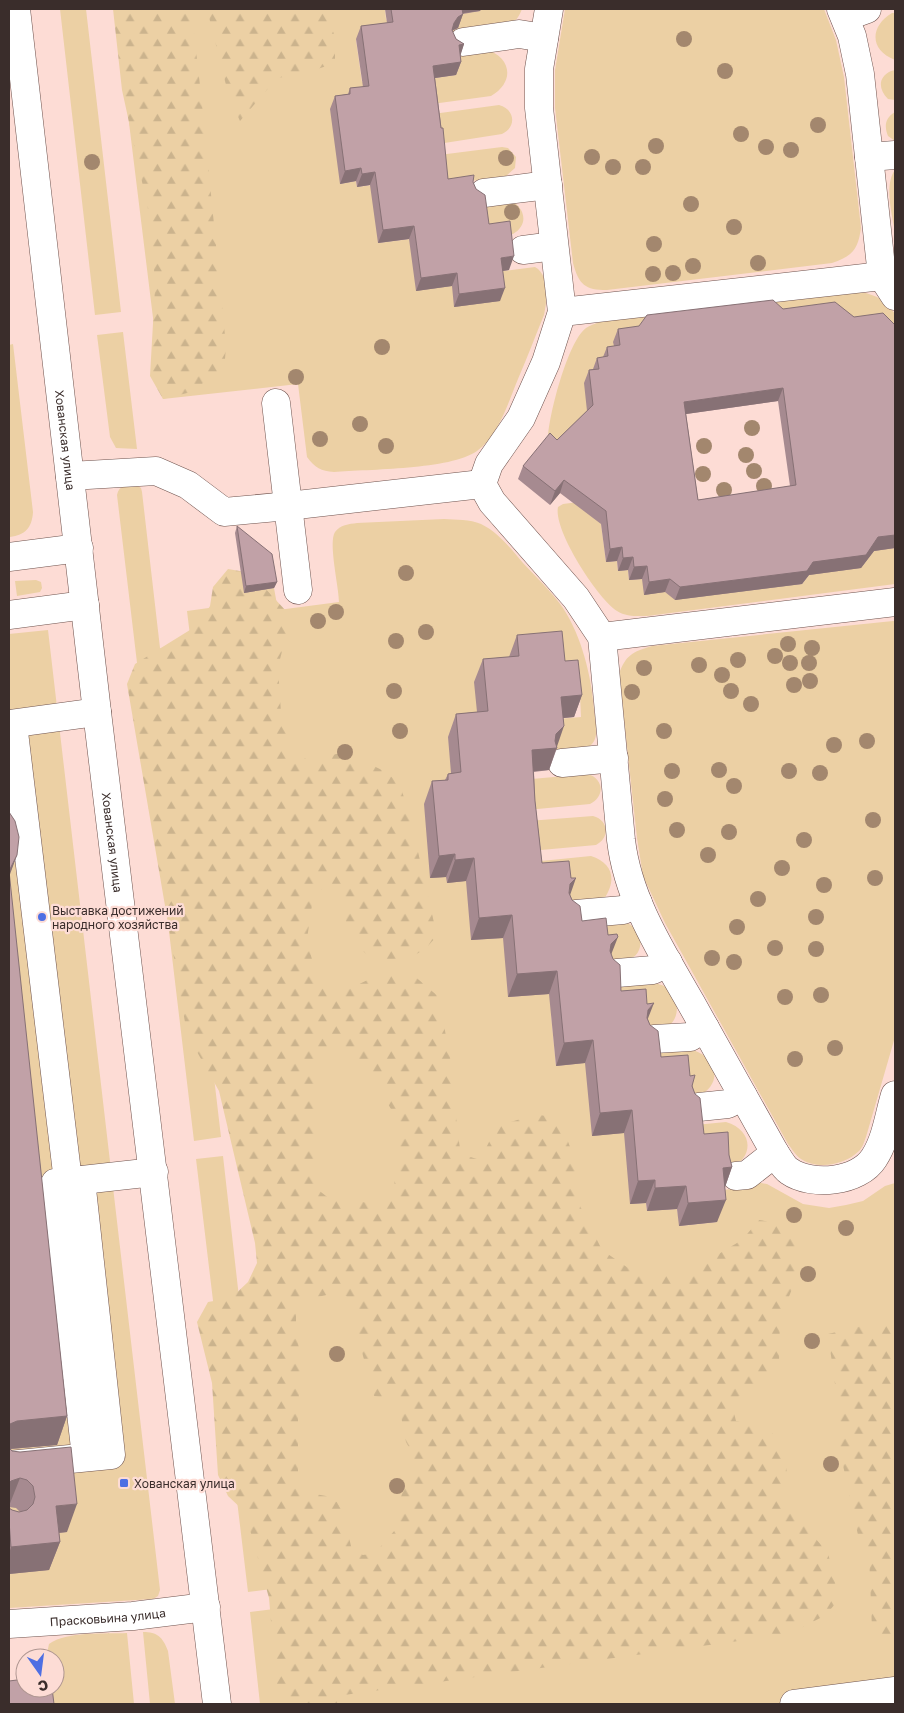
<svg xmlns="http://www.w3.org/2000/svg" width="904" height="1713" viewBox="0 0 904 1713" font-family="'Golos Text',sans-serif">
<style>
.green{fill:#ecd0a4}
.forest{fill:url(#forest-firs);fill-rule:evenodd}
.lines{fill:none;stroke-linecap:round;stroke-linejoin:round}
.minor-casing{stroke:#6f534e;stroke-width:29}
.minor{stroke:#fff;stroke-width:28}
.tree{fill:#a3876e}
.wall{fill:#a68a90;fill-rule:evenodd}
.shaded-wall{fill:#877175}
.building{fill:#c1a1a7;stroke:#877175;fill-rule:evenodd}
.poi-dot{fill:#4e6fe3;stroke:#fddcd5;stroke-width:2}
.labels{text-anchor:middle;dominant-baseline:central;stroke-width:4.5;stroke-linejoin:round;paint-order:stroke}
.street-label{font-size:12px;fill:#3a2d2b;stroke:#fddcd5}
.poi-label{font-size:12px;fill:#3a2d2b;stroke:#fddcd5;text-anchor:start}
</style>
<defs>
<pattern id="forest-firs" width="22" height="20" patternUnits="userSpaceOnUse" patternTransform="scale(1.25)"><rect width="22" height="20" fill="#ecd0a4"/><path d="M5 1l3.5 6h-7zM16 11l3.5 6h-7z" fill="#cbb38d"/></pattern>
</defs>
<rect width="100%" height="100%" fill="#fddcd5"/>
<path class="green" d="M60 9H86L121 312 95 315Z
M115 9H385L386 19 397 34 356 40 362 82 370 81 340 184 356 181 357 187 380 184 378 243 418 238 496 272 535 267C550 275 547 301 544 315 535 337 527 358 518 379 508 403 499 435 477 451 450 470 369 469 334 472 321 471 315 468 307 457L298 384 163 399Z
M480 9H522C519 17 516 21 508 26L442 34 440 16 480 11Z
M565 9H824L836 40 844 77 861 228C858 249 853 256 832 263L607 290C585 290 579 285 573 263L555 108V70Z
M892 13H895V60C869 50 870 26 892 13Z
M485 49C512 57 515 82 491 96L432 104 414 81 456 75 454 58 461 57V53Z
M891 71 895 70V100L888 99C878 89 878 77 891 71Z
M499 105C515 109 517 127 502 134L438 144 433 114Z
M895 112V141L888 136C884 126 885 118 895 112Z
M502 147 508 148 516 157 515 168 506 176 428 187 439 155Z
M895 170V232C892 215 884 184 895 170Z
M515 203C526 212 527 226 513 234L466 240 471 206Z
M861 292C877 295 886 301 895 314V342L615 358 588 419 579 445 548 440C548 417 568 341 586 328 594 323 604 321 612 318Z
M123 332 137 449 116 448 110 437 97 335Z
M13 344 33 512C32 528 25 535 10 537L9 345Z
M135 484 141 488 142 492 160 648 164 650 221 1137 194 1141 117 495C119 485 126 485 135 484Z
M586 501 601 524 606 562 617 561 618 571 628 570 629 580 642 579 665 592 802 584 809 575 867 551 895 548V584L647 616C638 616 626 617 617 611 598 599 553 530 558 507L563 504Z
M444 519C456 520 470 519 481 524 498 532 511 549 523 563 536 577 552 592 563 608 582 637 591 675 594 709 595 720 600 737 591 745 583 752 557 751 547 752L534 721 581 717 580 695 478 719 451 773 447 882 474 880 471 940 512 937 505 954 509 997 557 993 551 1014 556 1066 592 1062 632 1132 630 1204 646 1203 647 1211 677 1209 680 1226 717 1222 714 1191 732 1189V1184L754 1182 767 1184 803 1204 829 1208 846 1205 863 1201 885 1186 895 1183V1704H314L251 1137 187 611 245 603 244 593 274 588 278 610 339 602C339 587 328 543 335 532 340 525 349 524 357 523Z
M36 580 41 582 42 588 40 592 17 596 15 581Z
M893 621H895V1037L866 1137C864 1142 863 1147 859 1151 845 1165 818 1170 801 1159 796 1156 792 1149 788 1144L665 923 643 876 637 838 619 674C626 655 632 652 652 646Z
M48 630 160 1590 158 1596 153 1599 9 1608V634Z
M588 774C604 779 605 797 590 804L527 810 509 781Z
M593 816C609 820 610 838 596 845L530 851 528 821Z
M591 856C613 863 617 880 604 899L570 905 531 862Z
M622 921C647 928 647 960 620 962 617 962 612 964 609 962 604 961 599 956 596 954 582 945 569 936 556 927Z
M656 983C661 985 666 986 670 990 679 999 680 1019 668 1026 662 1029 654 1029 648 1031L590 989Z
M693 1050C718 1058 723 1085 698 1096L632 1056Z
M726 1122C753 1130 755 1157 730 1169L674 1127Z
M223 1156 272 1589 248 1592 196 1159Z
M274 1609 285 1704H260L250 1612Z
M143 1632C157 1632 163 1637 168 1651L175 1704H150Z
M127 1633 134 1704H51L49 1688H55V1658H46L49 1644C67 1631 104 1634 127 1633Z"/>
<path class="forest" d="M113 9H189L194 33 202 103 226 346 225 359 219 370 210 379 187 393 163 399 150 376 155 288 151 223 122 90Z
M207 9H325L335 37V63L303 74 277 78 240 121 229 97Z
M228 569 251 573 286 611 288 628 278 667 281 713 292 755 310 760 345 752 388 773 401 787 414 834 437 936C432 941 428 947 423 950 394 970 363 964 349 931 344 920 344 904 342 892L326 885 313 898 307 939 316 976 332 988H351L380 974H412L440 998C442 1022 449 1046 452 1070 455 1098 456 1126 461 1154L480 1160 497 1126 534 1115 553 1116 564 1131 578 1168 580 1206 602 1250 634 1272 685 1274 742 1240 759 1220 782 1224 795 1244 796 1279 780 1319 779 1363 766 1381 731 1401 736 1421 760 1425 780 1439 788 1459 783 1501 828 1553 839 1599 826 1615 789 1634 344 1695 338 1704H284L277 1692 269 1598 245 1512 228 1496 218 1475 212 1383 197 1322 208 1302 231 1298 248 1282 257 1263 255 1243 219 1091 187 1034 127 684 135 664 198 625 210 606 213 587ZM343 1046 371 1075 398 1121 400 1134 398 1146 394 1188 386 1197 374 1203 362 1202 351 1198 326 1196 317 1189 312 1178 318 1107 315 1066 319 1054ZM340 1292 350 1299 358 1309 360 1321 357 1334 374 1396 398 1401 406 1442 412 1453 415 1466 407 1475 399 1504 395 1530 375 1553 363 1555 352 1550 343 1513 337 1502 326 1496 315 1494 304 1486 298 1476V1408L302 1360 296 1335V1310L304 1300Z
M895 1318V1650L872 1629 869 1554 858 1535 838 1442 840 1420 828 1334Z"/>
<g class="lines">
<g class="minor-casing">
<g id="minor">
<path id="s1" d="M16 9 97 712 217 1704"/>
<path d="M549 9 539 69V108L562 312 546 362 521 418 489 464 482 484 492 502 576 598 602 637 621 840C628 900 662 952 691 1003 719 1053 747 1103 775 1153 779 1159 784 1168 789 1171 812 1187 859 1182 874 1158 886 1140 889 1115 895 1095"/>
<path d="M841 9 852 36 860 74 882 276 895 296"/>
<path d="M845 17 867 9"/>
<path d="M463 42 519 34 544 38"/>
<path d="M869 157 895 155"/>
<path d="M484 193 548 185"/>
<path d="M523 250 554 246"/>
<path d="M562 312 882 276"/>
<path d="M276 403 298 590"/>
<path d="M70 476 156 471 188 485 224 512 288 506 482 484"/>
<path d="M9 557 79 548"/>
<path d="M9 615 85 605"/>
<path d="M602 637 895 602"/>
<path d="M9 724 97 712"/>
<path d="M13 724 68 1181"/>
<path d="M562 763 614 758"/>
<path d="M576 914 623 910 638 903"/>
<path d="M617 973 653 970 668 962"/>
<path d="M654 1039 690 1037 705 1028"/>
<path d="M699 1107 728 1104 743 1096"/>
<path d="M736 1176 747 1175 775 1153"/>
<path d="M86 1457 55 1183 154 1172"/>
<path d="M9 1465 111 1455 81 1180"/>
<path id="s2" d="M9 1624 133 1616 206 1607"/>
<path d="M794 1704 895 1691"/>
</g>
</g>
<use href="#minor" class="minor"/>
</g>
<g class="tree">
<circle cx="684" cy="39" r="8"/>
<circle cx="725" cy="71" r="8"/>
<circle cx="818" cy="125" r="8"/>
<circle cx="741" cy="134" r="8"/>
<circle cx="656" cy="146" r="8"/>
<circle cx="766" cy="147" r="8"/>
<circle cx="791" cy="150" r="8"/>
<circle cx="592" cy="157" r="8"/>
<circle cx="506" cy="158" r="8"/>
<circle cx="92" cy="162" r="8"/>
<circle cx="613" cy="167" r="8"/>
<circle cx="643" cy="167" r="8"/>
<circle cx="691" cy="204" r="8"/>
<circle cx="512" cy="212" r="8"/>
<circle cx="734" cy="227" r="8"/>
<circle cx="654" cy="244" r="8"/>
<circle cx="758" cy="263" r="8"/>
<circle cx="693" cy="266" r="8"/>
<circle cx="673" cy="273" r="8"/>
<circle cx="653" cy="274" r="8"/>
<circle cx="382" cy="347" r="8"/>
<circle cx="296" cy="377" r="8"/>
<circle cx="360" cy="424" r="8"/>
<circle cx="752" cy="428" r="8"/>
<circle cx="320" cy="439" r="8"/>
<circle cx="386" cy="446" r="8"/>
<circle cx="704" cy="446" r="8"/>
<circle cx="746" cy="455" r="8"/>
<circle cx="754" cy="471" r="8"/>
<circle cx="703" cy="474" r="8"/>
<circle cx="764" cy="486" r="8"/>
<circle cx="724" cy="490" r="8"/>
<circle cx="406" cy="573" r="8"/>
<circle cx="336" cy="612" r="8"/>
<circle cx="318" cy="621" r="8"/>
<circle cx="426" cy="632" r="8"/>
<circle cx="396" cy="641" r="8"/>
<circle cx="788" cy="644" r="8"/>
<circle cx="812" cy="648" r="8"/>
<circle cx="775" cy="656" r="8"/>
<circle cx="738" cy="660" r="8"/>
<circle cx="790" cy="663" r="8"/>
<circle cx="809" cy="663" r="8"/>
<circle cx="699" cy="665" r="8"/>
<circle cx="644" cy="668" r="8"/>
<circle cx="722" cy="675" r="8"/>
<circle cx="810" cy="681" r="8"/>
<circle cx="794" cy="685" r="8"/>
<circle cx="394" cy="691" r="8"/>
<circle cx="731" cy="691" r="8"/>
<circle cx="632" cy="692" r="8"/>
<circle cx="751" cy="704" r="8"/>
<circle cx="400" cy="731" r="8"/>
<circle cx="664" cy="731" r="8"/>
<circle cx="867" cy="741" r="8"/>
<circle cx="834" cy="745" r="8"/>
<circle cx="345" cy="752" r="8"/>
<circle cx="719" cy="770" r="8"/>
<circle cx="672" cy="771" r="8"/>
<circle cx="789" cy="771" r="8"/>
<circle cx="820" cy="773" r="8"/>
<circle cx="734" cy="786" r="8"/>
<circle cx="665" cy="799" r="8"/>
<circle cx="873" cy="820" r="8"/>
<circle cx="677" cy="830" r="8"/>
<circle cx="729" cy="832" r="8"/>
<circle cx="804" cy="840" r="8"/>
<circle cx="708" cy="855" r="8"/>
<circle cx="782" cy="868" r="8"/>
<circle cx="875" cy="878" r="8"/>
<circle cx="824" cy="885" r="8"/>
<circle cx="758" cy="899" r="8"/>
<circle cx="816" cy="917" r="8"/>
<circle cx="737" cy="927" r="8"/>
<circle cx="775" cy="948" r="8"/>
<circle cx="816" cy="949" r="8"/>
<circle cx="712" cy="958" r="8"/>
<circle cx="734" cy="962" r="8"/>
<circle cx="821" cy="995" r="8"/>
<circle cx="785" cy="997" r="8"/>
<circle cx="835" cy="1048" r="8"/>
<circle cx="795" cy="1059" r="8"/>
<circle cx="794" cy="1215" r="8"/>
<circle cx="846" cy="1228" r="8"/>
<circle cx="808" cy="1274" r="8"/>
<circle cx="812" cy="1341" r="8"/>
<circle cx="337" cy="1354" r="8"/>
<circle cx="831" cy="1464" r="8"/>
<circle cx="397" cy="1486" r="8"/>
</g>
<path class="wall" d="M385 9H481L480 11 463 14 458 28 452 31 456 39 464 44 460 55 461 62 456 75 435 78 448 179 473 182 489 224 509 270 502 271 500 301 454 307 452 286 416 291 409 239 378 243 370 185 357 187 356 181 340 184 330 109 335 96 348 94 350 88 363 87 356 39 361 26 387 23Z
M783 309 854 317 895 325V548L874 551 861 568 809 575 802 584 675 600 665 592 644 595 642 579 629 580 628 570 618 571 617 561 606 562 601 524 560 493 550 505 518 479 523 466 557 440 587 411 584 383 589 370 593 369 597 358 603 357 607 347 614 346 613 342 618 329ZM778 401 790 486 698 500 686 414Z
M237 526 277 582 274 588 244 593 235 533Z
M517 635 565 661 582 695 574 717 563 718 556 746 557 748 549 770 534 772 535 801 542 863 570 895 582 921 608 935 611 955 621 991 648 1020 661 1057 690 1076 704 1134 729 1155 732 1167 725 1187 717 1222 679 1226 677 1209 647 1211 646 1203 630 1204 624 1133 592 1136 585 1063 556 1066 549 994 508 997 503 938 471 940 466 881 447 883 446 877 430 878 424 804 432 781 445 780 448 774 451 773 448 737 456 714 477 712 474 682 483 659 509 657Z
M9 812 17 855 9 875 67 1416 57 1445 11 1449 67 1532 59 1533 60 1542 49 1570 9 1574V1508L12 1510 19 1512H20L16 1508 9 1507Z"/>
<path class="shaded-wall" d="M458 9H481L480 11 456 14Z
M463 14 458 28 453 30 449 36 454 23 458 17Z
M464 44 460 57 459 45Z
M461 62 456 75 428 79 433 66Z
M361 168 356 181 340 184 345 171Z
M375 172 370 185 357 187 362 174Z
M414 226 409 239 378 243 383 230Z
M514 256 509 270 496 272 501 258Z
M457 273 452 286 416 291 421 278Z
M505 288 500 301 454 307 459 294Z
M783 388 778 401 679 415 684 402Z
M564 480 560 493 550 505 555 491Z
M895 535V548L874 551 861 568 809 575 802 584 675 600 680 587 813 562 878 537Z
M622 547 617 561 606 562 610 549Z
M633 557 628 570 618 571 623 558Z
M647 566 642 579 629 580 634 567Z
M670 579 665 592 644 595 649 582Z
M277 582 274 588 244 593 246 586Z
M582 695 574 717 553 719 561 697Z
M564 726 549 770 524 772 532 750 556 734Z
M455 854 446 877 430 878 439 856Z
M17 855 9 877V871Z
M474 858 466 881 447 883 455 860Z
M576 878 568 901 570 884Z
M512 915 503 938 471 940 479 918Z
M618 937 609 960 603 967 611 944Z
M557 971 549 994 508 997 517 974Z
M654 1003 645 1026 648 1010Z
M593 1040 585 1063 556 1066 564 1043Z
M632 1110 624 1133 592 1136 600 1113Z
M732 1167 724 1190 723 1168Z
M655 1180 646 1203 630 1204 638 1181Z
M686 1186 677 1209 647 1211 655 1188Z
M726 1200 717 1222 679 1226 688 1203Z
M67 1416 57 1445 9 1449V1426L10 1424 17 1421Z
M20 1478 9 1506V1507V1483L11 1481Z
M77 1504 67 1532 46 1534 56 1506Z
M60 1542 49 1570 9 1574V1554L11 1547Z"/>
<path class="building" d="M391 9H462L463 14 458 17 454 23 452 30 456 39 464 44 459 45 461 62 433 66 441 128H443L448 179 474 175 473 182 476 189 485 195 489 224 510 221 514 256 501 258 505 288 459 294 457 273 421 278 414 226 383 230 375 172 362 174 361 168 345 171 335 96 350 94V88L369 86 361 26 393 22Z
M773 300 783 309 835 302 854 317 883 313 895 325V535L878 537 866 555 813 562 807 571 680 587 670 579 649 582 647 566 634 567 633 557 623 558 622 547 610 549 606 511 564 480 555 491 523 466 550 433 557 440 593 405 589 370 599 369 597 358 608 356 607 347 620 345 618 329 639 326 647 315ZM783 388 796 485 698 500 684 402Z
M237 526 272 554 277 582 246 586Z
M562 631 565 661 578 660 582 695 561 697 564 726 556 734 555 741 557 748 532 750 535 801 542 863 569 861 571 878H576L570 884 569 893 572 900 580 906 582 921 606 918 608 935 617 934 618 937 611 944 610 951 613 959 620 965 621 991 646 989 647 1004 654 1003 648 1010 647 1018 650 1025 658 1031 661 1057 688 1055 690 1076 695 1075 692 1086 695 1094 700 1098 704 1134 728 1132 729 1155 732 1167 723 1168 726 1200 688 1203 686 1186 655 1188V1180L638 1181 632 1110 600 1113 593 1040 564 1043 557 971 517 974 512 915 479 918 474 858 455 860V854L439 856 432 781 448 780V774L461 772 456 714 488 711 483 659 519 656 517 635Z
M9 812 15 821 19 837 17 855 9 871 67 1416 17 1421 10 1424 9 1426Z
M71 1447 77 1504 56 1506 60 1542 11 1547 9 1521V1508L12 1510 19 1512 27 1510 33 1504 35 1497 33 1486 27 1480 20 1478 11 1481 9 1483V1448L12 1451 20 1452Z
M25 1679V1688H52L54 1704H9V1681Z"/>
<g class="poi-dot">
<circle cx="42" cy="917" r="5"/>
<rect x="119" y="1478" width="10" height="10" rx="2.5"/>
</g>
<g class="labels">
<g class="street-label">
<text stroke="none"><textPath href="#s1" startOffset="434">Хованская улица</textPath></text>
<text stroke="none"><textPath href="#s1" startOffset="839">Хованская улица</textPath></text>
<text stroke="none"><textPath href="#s2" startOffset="99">Прасковьина улица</textPath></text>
</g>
<g class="poi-label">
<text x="52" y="910">Выставка достижений<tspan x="52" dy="14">народного хозяйства</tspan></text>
<text x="134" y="1483">Хованская улица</text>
</g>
</g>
<rect width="904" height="1713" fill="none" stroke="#3a2d2b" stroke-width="20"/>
<g transform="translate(40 1673) rotate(166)"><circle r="24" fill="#fddcd5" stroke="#af9691"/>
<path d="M0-4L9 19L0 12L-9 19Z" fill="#4e6fe3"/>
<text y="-8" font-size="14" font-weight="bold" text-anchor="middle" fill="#3a2d2b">С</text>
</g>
</svg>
